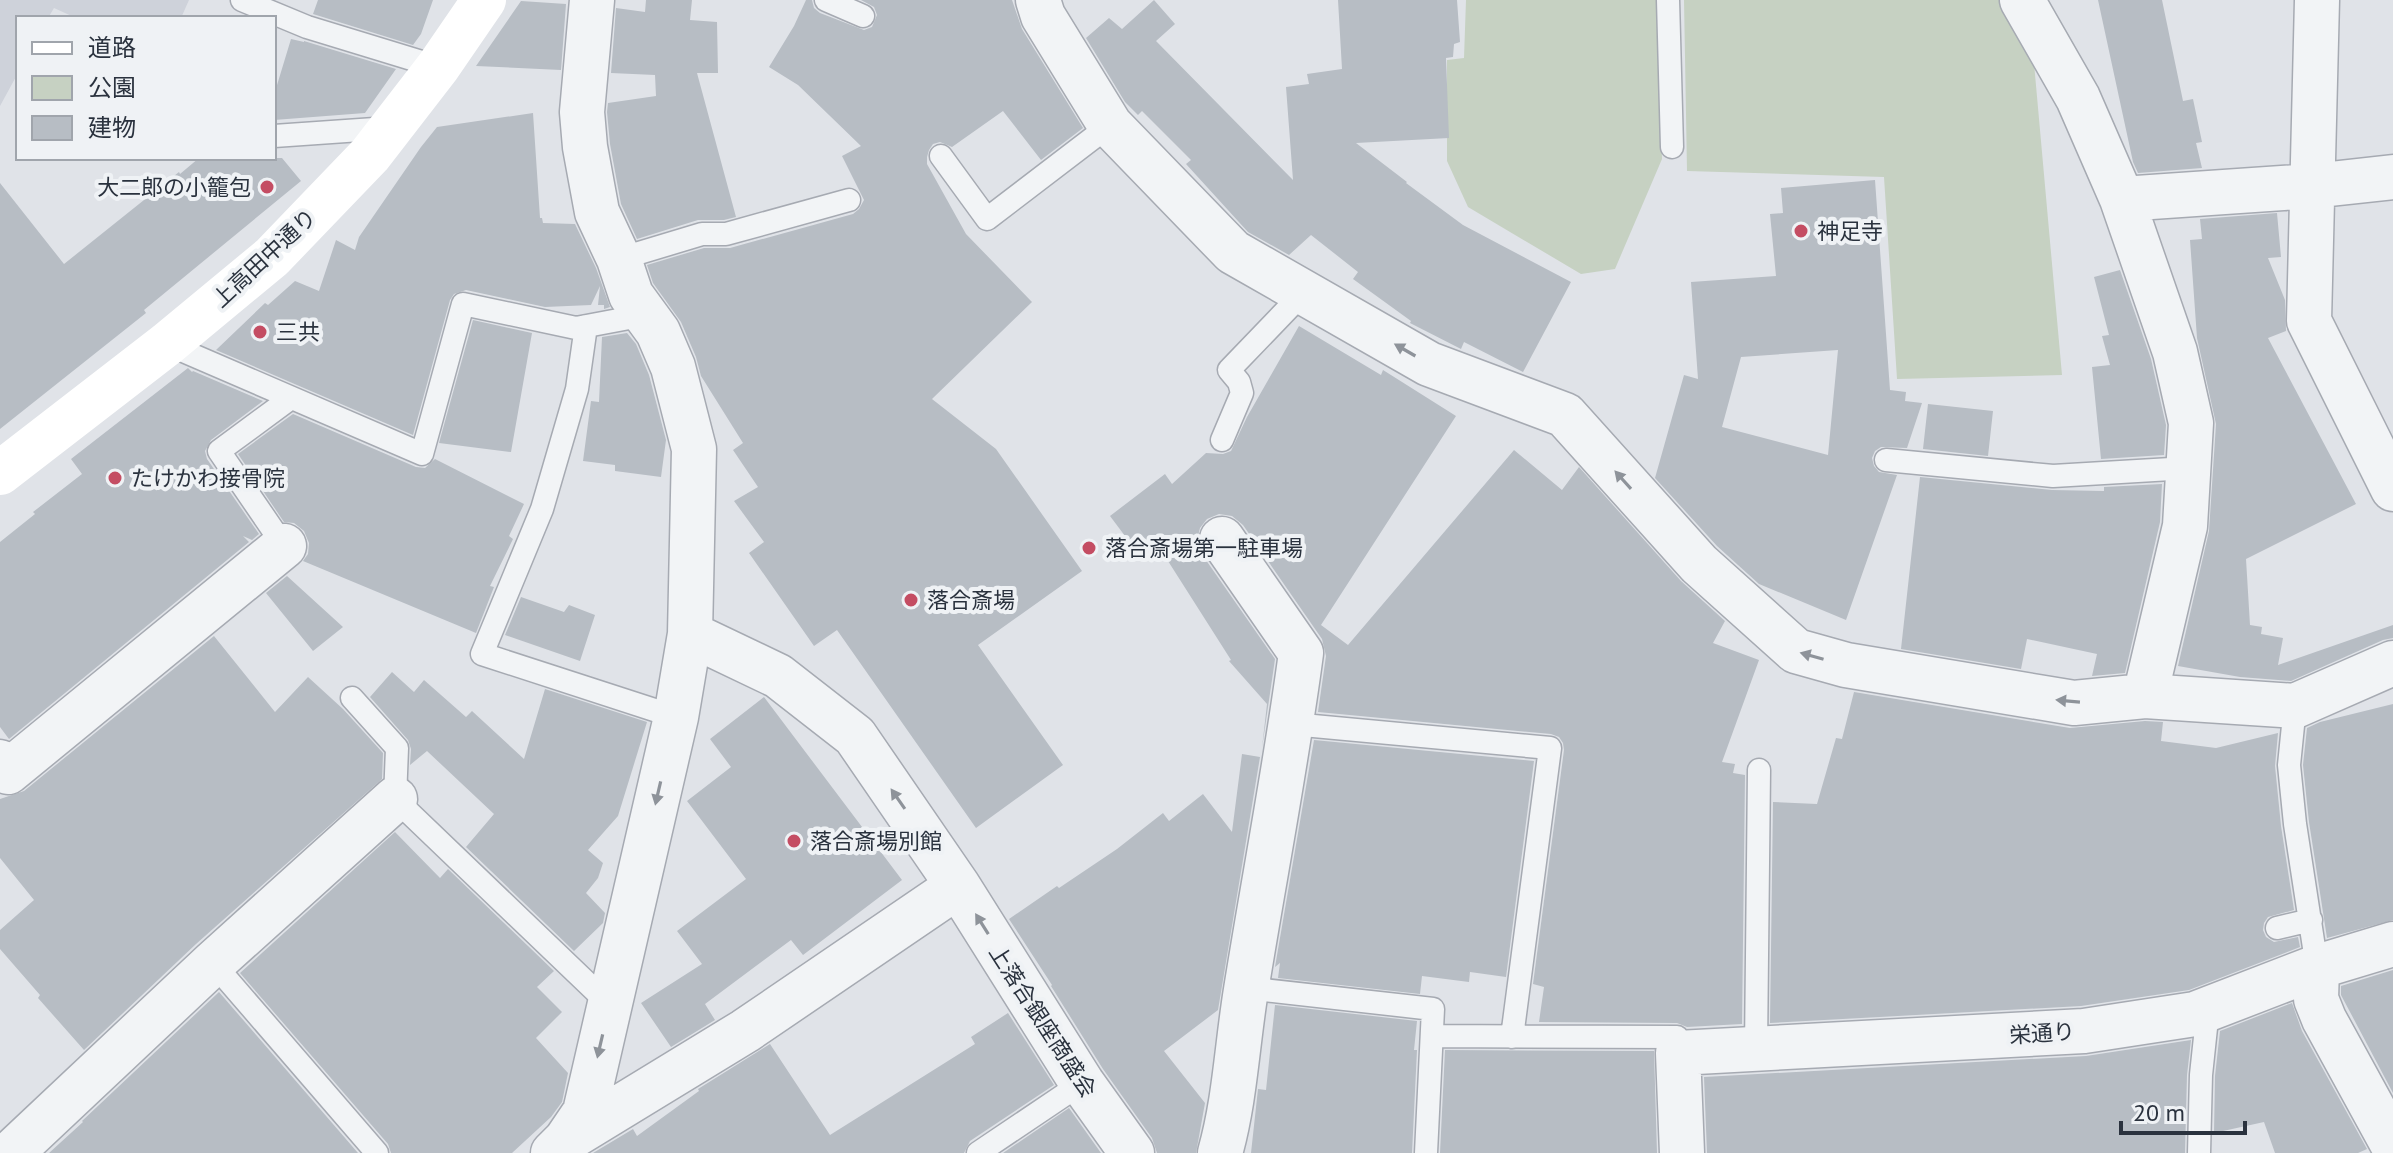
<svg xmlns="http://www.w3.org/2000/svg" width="2393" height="1153" viewBox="0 0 2393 1153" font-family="'PT Sans','Noto Sans JP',sans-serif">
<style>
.built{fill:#ced2da}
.green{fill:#c6d1c2}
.building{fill:#b7bdc4;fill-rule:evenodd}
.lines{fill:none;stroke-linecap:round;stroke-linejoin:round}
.lane-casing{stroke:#a6aab2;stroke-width:25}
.street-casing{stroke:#a6aab2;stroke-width:47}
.lane{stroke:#f2f4f6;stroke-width:22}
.street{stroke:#f2f4f6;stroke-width:44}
.secondary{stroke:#fff;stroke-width:44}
.oneway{fill:#8e939a}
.poi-dot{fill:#c44d63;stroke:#eff2f5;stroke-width:3}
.labels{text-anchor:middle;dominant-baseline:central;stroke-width:8;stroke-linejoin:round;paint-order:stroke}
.poi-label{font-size:22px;fill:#2a323e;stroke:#eff2f5;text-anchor:start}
.street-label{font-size:22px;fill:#2a323e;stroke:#eff2f5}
</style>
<rect width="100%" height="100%" fill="#e0e3e8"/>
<path class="built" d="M0 0H189L181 18H76L54 8 48 18H18V73L0 106Z"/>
<path class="green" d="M1466 0H1658L1662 159 1615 269 1581 274 1468 207 1447 161V60L1464 58Z
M1684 0H2004L2033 52 2062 375 1897 379 1884 177 1687 171Z"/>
<path class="building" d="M318 0H433L421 34 413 45 313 14Z
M646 0H692L690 20 717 22 718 73H697L736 217 724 220H698L637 239 621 204 610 144 607 112 608 103 656 96 655 75 611 73 616 8 645 12Z
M806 0H812L814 8 820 13 864 30 872 27 877 15 874 7 861 0H1012L1022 29 1083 128 1041 160 1003 111 952 147 940 142 933 144 929 150 927 157V164L966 234 1032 302 932 399 996 449 1082 571 978 645 1063 765 976 828 837 630 814 646 749 553 764 542 734 501 758 487 733 450 743 443 701 376 696 357 681 322 653 283 647 265 704 248H730L853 214 859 209 864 200 842 156 861 146 798 85 769 67 794 26Z
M1154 0 1175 24 1156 41 1293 180 1286 87 1309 84 1307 74 1342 69 1338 0H1457L1460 42 1454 44 1453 57 1446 58 1449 138 1356 143 1407 182 1406 183 1463 225 1571 282 1523 372 1464 342 1461 349 1410 323 1411 321 1353 279 1358 272 1311 235 1289 255 1248 232 1186 164 1191 160 1142 111 1138 115 1125 102 1086 38 1109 18 1122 29Z
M2098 0H2162L2183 101 2193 99 2202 142 2196 143 2202 168 2138 173 2133 162Z
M521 1 566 4 561 70 476 66Z
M291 39 304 42V41L396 69 365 113 274 120V95Z
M533 113 540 218H542L543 223 575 224 596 268 610 307 604 309V305H598L600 286 591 305 545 307 466 290 454 294 450 300 413 435 216 350 265 303 268 305 295 281 319 291 336 240 355 250 359 237 421 147 437 127Z
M199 158H282L301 181 144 310 146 313 0 429V183L64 264 179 172 180 174Z
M1875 180 1890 390 1906 392 1905 401 1922 403 1907 448 1881 447 1875 451 1872 458 1874 466 1879 472 1897 475 1846 620 1759 584 1717 546 1655 478 1684 375 1698 379 1691 282 1776 276 1770 214 1783 213 1781 188ZM1838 350 1828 455 1722 427 1741 357Z
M2277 213 2281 257 2268 258 2285 300 2286 331 2268 338 2356 504 2246 559 2250 625 2262 627 2261 634 2283 638 2278 665 2393 625V638L2383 640 2291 681 2240 677 2178 666 2209 531 2216 424 2197 338 2190 240 2202 239 2200 219Z
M2120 270 2151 359 2166 425 2164 455 2101 459 2092 367 2110 365 2102 336 2109 335 2094 277Z
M473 320 532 333 511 452 439 443Z
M1299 326 1381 375 1383 370 1456 416 1321 625 1348 645 1514 450 1562 490 1579 467 1681 581 1725 621 1713 643 1759 660 1722 762 1735 764 1733 773 1745 775 1742 1024 1687 1027 1677 1023 1539 1022 1544 987 1533 984 1564 750 1563 743 1559 737 1551 734 1318 712 1326 656 1322 639 1243 525 1232 516 1219 514 1207 519 1200 528 1197 540 1201 553 1275 659 1262 748 1267 704 1229 661 1231 660 1154 539 1137 552 1110 516 1165 474 1172 484 1206 453 1223 454 1231 451 1247 417Z
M627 333 636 344 649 375 666 440 661 477 615 471V465L583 461 591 401 599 402 602 337Z
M188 368 192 372 193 371 263 401 211 440 205 451 207 459 259 534 252 540 243 536 249 542 9 739 0 727V542L35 514 33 512 82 474 71 459Z
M1928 404 1993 411 1988 456 1923 449Z
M293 414 416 467 425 468 435 459 524 504 509 536 513 539 490 586 494 587 476 633 303 561 308 554 309 543 304 531 294 523 284 522 238 454Z
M1920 477 2052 490 2104 491V487L2162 484 2160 522 2125 673 2092 676 2097 654 2027 639 2021 669 1901 649Z
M287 576 343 627 313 651 266 593Z
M521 597 564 612 569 605 595 615 580 661 505 635Z
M214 636 275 712 308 677 343 709 383 753 382 779 196 944 84 1050 38 998 40 995 0 949V930L34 900 0 858V799L24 791Z
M392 672 414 692 424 680 466 717 472 711 524 759 545 689 647 722 618 816 588 850 603 863 598 878 586 893 605 913 603 923 574 951 466 847 494 814 427 751 410 765 411 749 408 740 370 697Z
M1854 692 2070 728 2145 721 2163 722 2161 741 2216 748 2278 733 2275 766 2281 826 2294 910 2268 917 2264 923 2263 930 2266 937 2274 942 2298 937 2300 947 2189 990 2081 1006 1770 1023 1773 802 1817 804 1836 738 1842 739Z
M764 697 902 880 803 955 791 940 705 1004 715 1020 671 1047 641 1003 702 964 677 931 746 879 687 801 731 767 710 739Z
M2393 704V920L2327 938 2309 822 2303 765 2307 728 2320 722Z
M1314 740 1534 761 1506 977 1470 972 1469 982 1422 976 1420 994 1278 978 1280 963 1275 967Z
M1242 754 1260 757 1218 1010 1164 1051 1205 1103 1196 1153H1157L1152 1138 1103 1069 1051 986 1052 985 1009 919 1057 886 1059 888 1117 849 1163 813 1169 821 1203 794 1232 832Z
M395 832 440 878 448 869 554 971 537 987 562 1012 536 1038 568 1073 562 1102 551 1117 512 1153H391L388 1144 240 973Z
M2393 970V1093L2341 995V986Z
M219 992 358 1153H49L83 1122 82 1121Z
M2292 1003 2302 1031 2367 1149 2358 1153H2275L2264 1122 2214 1133 2215 1076 2220 1031Z
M1275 1005 1417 1021 1414 1050H1417L1412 1153H1251L1258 1089 1266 1090Z
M1008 1013 1054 1085 970 1141 964 1153H593L633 1129 637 1136 699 1091 698 1089 770 1044 830 1135 975 1044 971 1037Z
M2191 1040 2187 1075 2185 1153H1707L1704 1077 2086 1056Z
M1445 1050 1654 1051 1657 1153H1440Z
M1069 1108 1101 1153H1003Z"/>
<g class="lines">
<g class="lane-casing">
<path id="lane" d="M242 0 307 27 438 67
M826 0 863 16
M1668 0 1672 147
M274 136 389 128
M941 156 987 219 1110 125
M619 259 702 234H726L849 200
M586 326 577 389 542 509 482 654 676 717
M167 344 422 454 463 304 576 328 645 315
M1222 440 1242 393 1239 382 1229 370 1304 292
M1886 460 2053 476 2188 468
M284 546 219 451 291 398
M352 698 397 748 395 799 609 1004
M2295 706 2289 765 2295 824 2317 967
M1292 724 1550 748 1512 1037
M2277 928 2311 920
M213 963 377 1153
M1246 988 1433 1009 1426 1153
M1432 1036 1677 1037 1678 1051
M1756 1049 1759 770
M978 1153 1082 1083
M2199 1153 2201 1075 2208 1009"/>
</g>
<g class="street-casing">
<path id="street" d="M1038 0 1043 16 1110 125 1233 252 1429 364 1565 415 1699 564 1796 651 1846 665 2074 703 2145 696 2295 706 2393 663
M2022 0 2078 98 2122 199 2175 352 2191 423 2185 526 2145 696
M2317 0 2309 321 2393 489
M2122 199 2312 186 2393 177
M690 634 778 676 855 736 958 886 1082 1083 1132 1153
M0 762 8 772 284 546
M2317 967 2316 999 2324 1019 2393 1145
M568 1139 745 1031 958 886
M11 1153 213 963 395 799
M553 1153 566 1140 585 1112 676 717 690 634 694 449 673 367 658 332 631 295 619 259 597 212 585 147 582 112 592 0
M1220 1153C1235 1100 1237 1045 1246 990 1264 878 1286 766 1301 653L1222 539
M1682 1153 1678 1053 2084 1031 2195 1014 2317 967 2393 944"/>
</g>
<use href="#lane" class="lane"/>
<use href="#street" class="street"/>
<path class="secondary" d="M0 473 167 344 272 257 370 155 438 67 484 0"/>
</g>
<defs><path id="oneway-solid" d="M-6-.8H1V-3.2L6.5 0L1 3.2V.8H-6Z" transform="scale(2)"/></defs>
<g class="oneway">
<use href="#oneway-solid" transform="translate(1405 350) rotate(-150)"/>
<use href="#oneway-solid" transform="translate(1623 480) rotate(-132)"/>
<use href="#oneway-solid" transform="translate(1812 656) rotate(-164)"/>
<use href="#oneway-solid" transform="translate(2068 701) rotate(-175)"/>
<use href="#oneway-solid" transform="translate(658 793) rotate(103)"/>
<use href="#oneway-solid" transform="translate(898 799) rotate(-125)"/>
<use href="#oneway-solid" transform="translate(982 924) rotate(-122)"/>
<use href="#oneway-solid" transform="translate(600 1046) rotate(103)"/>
</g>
<g class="poi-dot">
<circle cx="267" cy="187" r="8"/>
<circle cx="1801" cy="231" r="8"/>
<circle cx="260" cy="332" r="8"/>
<circle cx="115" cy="478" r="8"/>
<circle cx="1089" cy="548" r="8"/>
<circle cx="911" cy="600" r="8"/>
<circle cx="794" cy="841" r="8"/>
</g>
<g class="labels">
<g class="poi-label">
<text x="251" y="187" text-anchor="end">大二郎の小籠包</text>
<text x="1817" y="231">神足寺</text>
<text x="276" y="332">三共</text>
<text x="131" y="478">たけかわ接骨院</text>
<text x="1105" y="548">落合斎場第一駐車場</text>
<text x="927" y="600">落合斎場</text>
<text x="810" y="841">落合斎場別館</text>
</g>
<g class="street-label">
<text transform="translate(264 258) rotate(-43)">上高田中通り</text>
<text transform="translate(1043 1021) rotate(57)">上落合銀座商盛会</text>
<text transform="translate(2042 1033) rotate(-4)">栄通り</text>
</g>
</g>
<rect x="16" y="16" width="260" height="144" fill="#eff2f5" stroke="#a0a5ac" stroke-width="2"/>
<rect x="32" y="42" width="40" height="12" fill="#ffffff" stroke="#a0a5ac" stroke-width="2"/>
<text x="88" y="56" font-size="24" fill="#2a323e">道路</text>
<rect x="32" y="76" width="40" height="24" fill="#c6d1c2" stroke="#a0a5ac" stroke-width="2"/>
<text x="88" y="96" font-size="24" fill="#2a323e">公園</text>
<rect x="32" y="116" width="40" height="24" fill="#b7bdc4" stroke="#a0a5ac" stroke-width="2"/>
<text x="88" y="136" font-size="24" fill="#2a323e">建物</text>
<path d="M2121 1121v12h124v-12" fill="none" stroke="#2a323e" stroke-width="4"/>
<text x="2133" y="1121" font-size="24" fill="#2a323e" stroke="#eff2f5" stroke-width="6" paint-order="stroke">20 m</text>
</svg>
